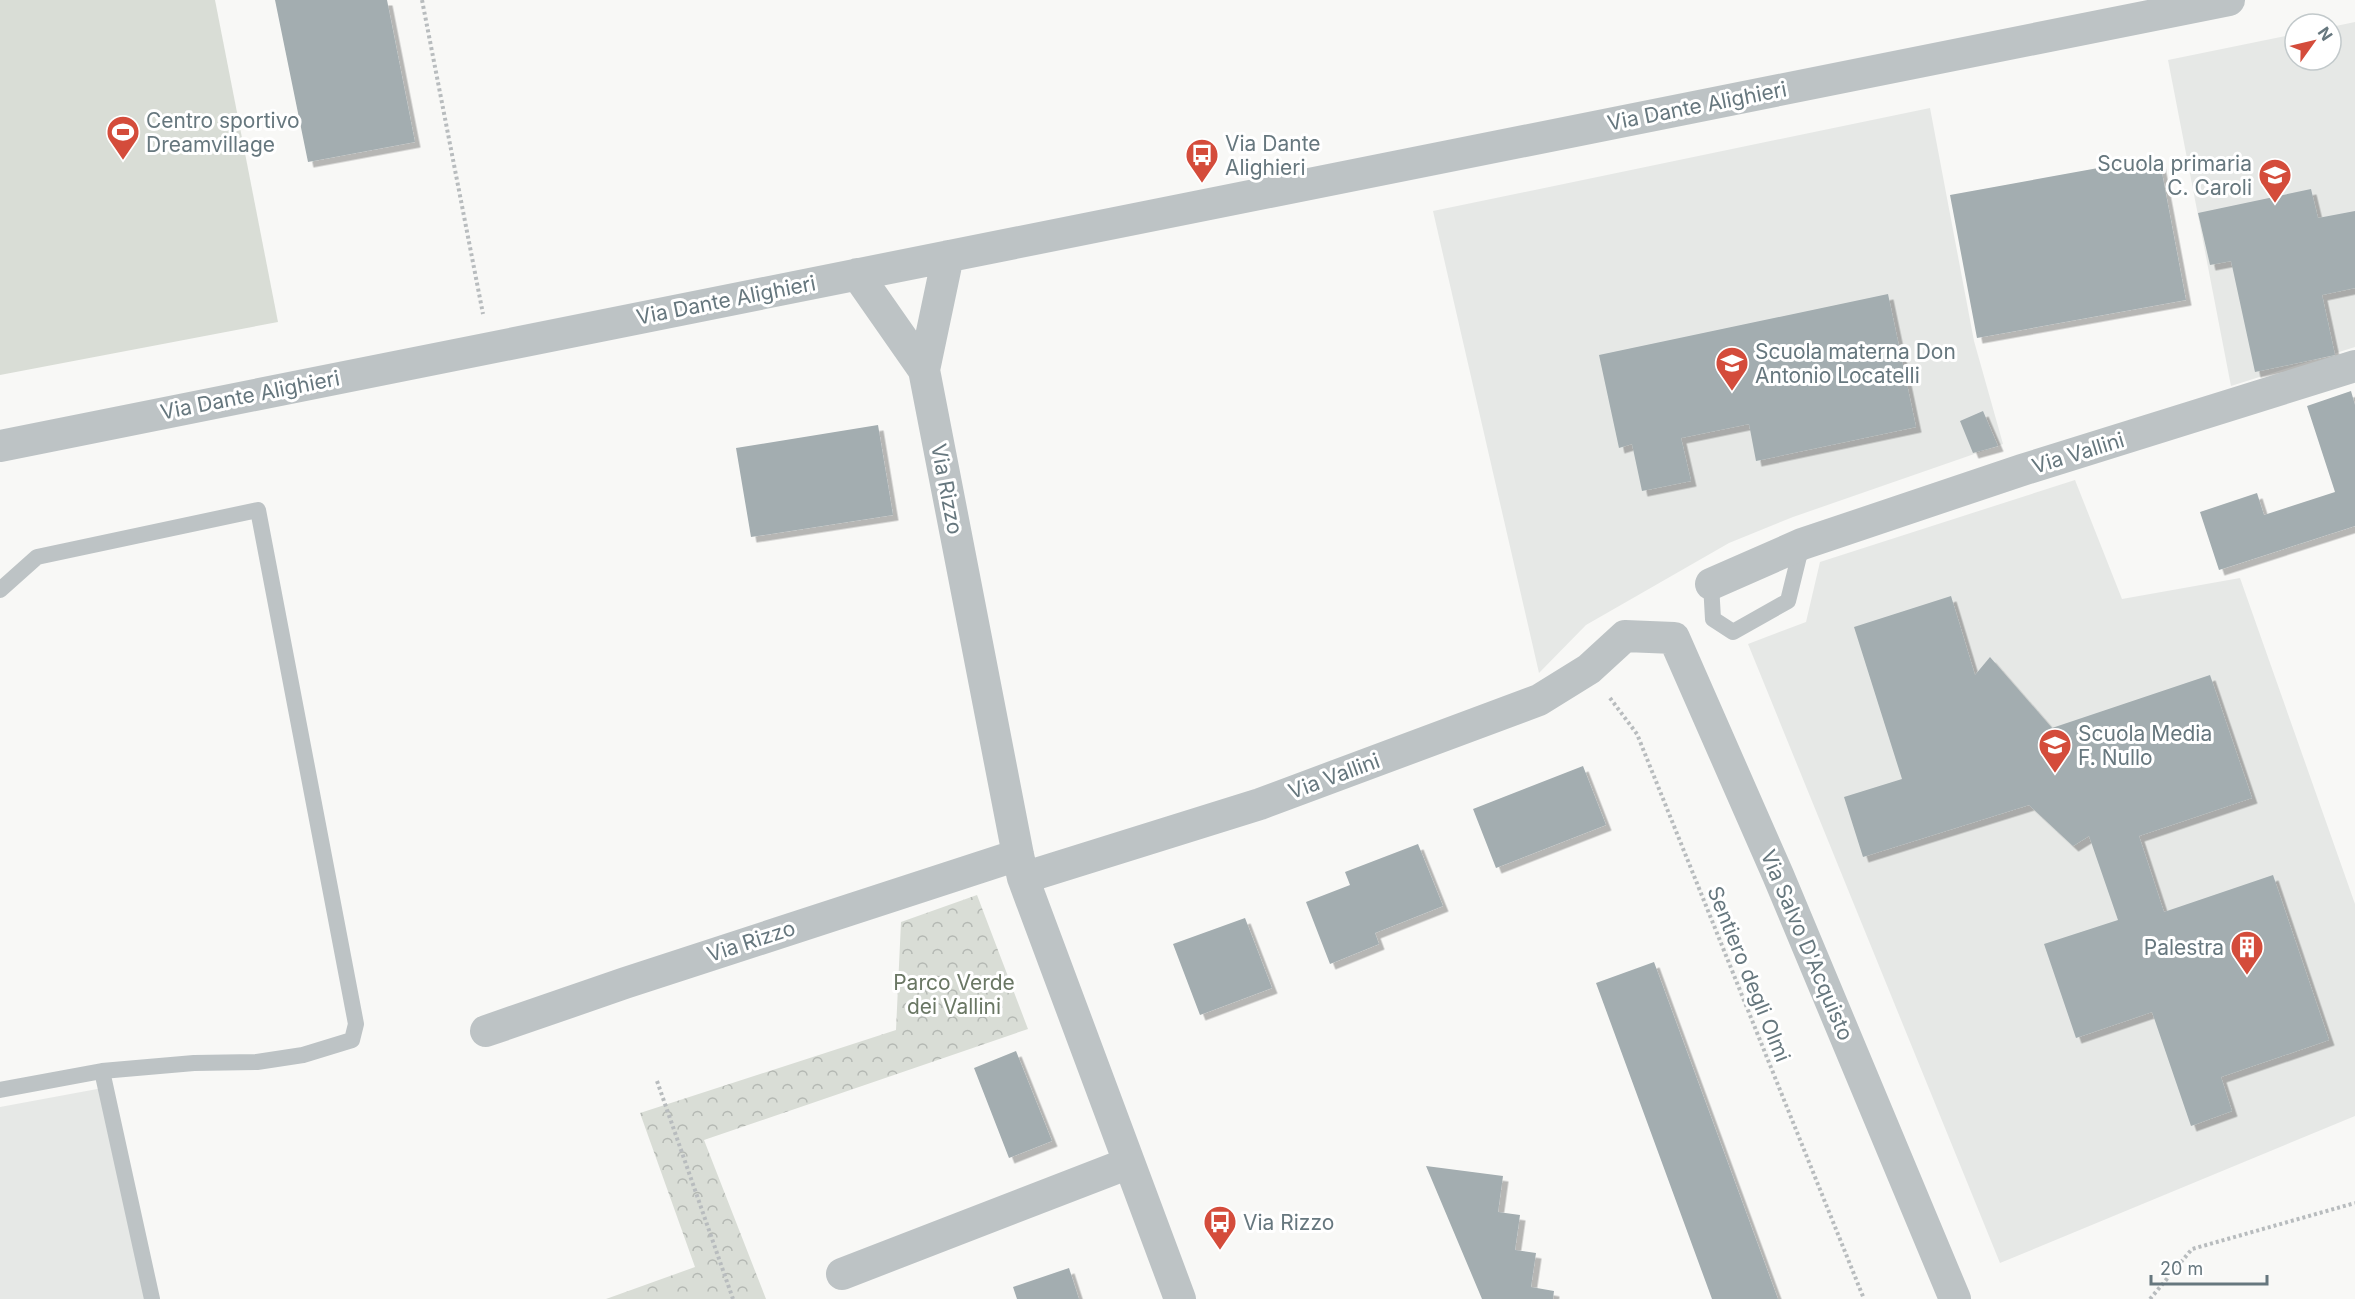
<svg xmlns="http://www.w3.org/2000/svg" width="2355" height="1299" viewBox="0 0 2355 1299" font-family="Inter,sans-serif">
<style>
.built{fill:#e6e8e6}
.grass{fill:#d9ddd6}
.park{fill:url(#park-crowns)}
.building{fill:#a3adb0;filter:url(#shadow)}
.lines{fill:none;stroke-linecap:round;stroke-linejoin:round}
.path{stroke:#b8bcbe;stroke-width:4;stroke-dasharray:3 3;stroke-linecap:butt}
.lane{stroke:#bdc3c5;stroke-width:16}
.street{stroke:#bdc3c5;stroke-width:32}
.labels{text-anchor:middle;dominant-baseline:central;stroke-width:6;stroke-linejoin:round;paint-order:stroke}
.street-label{font-size:21px;fill:#66777e;stroke:#fff}
.poi-label{font-size:21px;fill:#66777e;stroke:#fff;text-anchor:start}
.park-label{font-size:21px;fill:#6a7764;stroke:#fff}
</style>
<defs>
<pattern id="park-crowns" width="20" height="18" patternUnits="userSpaceOnUse" patternTransform="scale(1.5)"><rect width="20" height="18" fill="#d9ddd6"/><path d="M2 6a3 3 0 1 1 6 0M12 15a3 3 0 1 1 6 0" fill="none" stroke="#b4b8b3"/></pattern>
<filter id="shadow"><feDropShadow dx="5.5" dy="5.5" stdDeviation="0" flood-color="#0004"/></filter>
</defs>
<rect width="100%" height="100%" fill="#f8f8f6"/>
<path class="built" d="M2355 22V347L2231 386 2168 60 2295 34V60H2331V27Z
M1930 108 1974 341 2003 444 1793 517 1729 543 1586 625 1539 673 1433 211Z
M2075 480 2122 599 2240 578 2355 904V1116L2000 1263 1748 644 1806 622 1820 562Z
M108 1087 146 1299H0V1107Z"/>
<path class="grass" d="M0 0H215L278 322 0 375Z"/>
<path class="park" d="M977 895 1028 1029 704 1140 766 1299H606L695 1267 640 1113 896 1030 901 922Z"/>
<path class="building" d="M275 0H387L415 142 308 162Z
M2159 157 2186 300 1977 338 1950 195Z
M2311 189 2318 218 2355 211V288L2322 295 2335 355 2255 372 2231 261 2210 265 2198 213Z
M1888 294 1916 427 1756 461 1749 424 1681 438 1691 481 1642 491 1632 444 1619 448 1599 355Z
M2351 391 2355 405V526L2219 570 2200 512 2257 493 2264 515 2335 492 2307 406Z
M1983 411 1998 446 1973 453 1960 421Z
M878 425 893 515 751 537 736 448Z
M1951 596 1975 675 1990 657 2052 728 2210 675 2252 798 2139 836 2164 912 2273 875 2329 1040 2221 1077 2232 1111 2191 1126 2152 1012 2076 1038 2044 944 2118 920 2089 836 2073 846 2029 805 1863 857 1844 797 1902 779 1854 627Z
M1583 766 1606 825 1496 868 1473 809Z
M1418 844 1443 906 1375 933 1379 944 1330 964 1306 902 1350 885 1345 872Z
M1245 918 1272 988 1200 1015 1173 944Z
M1654 962 1778 1299H1712L1596 983Z
M1016 1051 1052 1141 1009 1158 974 1068Z
M1426 1166 1503 1176 1498 1212 1520 1215 1515 1250 1536 1253 1531 1287 1554 1291 1553 1299H1482Z
M1069 1268 1079 1299H1017L1013 1287Z"/>
<g class="lines">
<path class="path" d="M422 0 483 314
M1610 698 1637 734 1864 1299
M657 1081 733 1299
M2150 1299 2192 1249 2355 1203"/>
<path class="lane" d="M1711 584 1713 619 1733 632 1788 601 1802 544
M0 590 37 557 258 510 356 1024 352 1040 303 1055 257 1062 194 1063 102 1071
M0 1090 102 1071 152 1299"/>
<path class="street" d="M948 256 924 370 1018 855 1023 878 1180 1299
M857 274 924 370
M0 446 2229 0
M1711 584 1802 544 2022 470 2355 366
M1023 878 1260 804 1539 700 1589 669 1625 636 1674 638 1778 875 1955 1299
M486 1031 625 983 1018 855
M842 1274 1129 1163"/>
</g>
<defs>
<g id="stadium-pin" transform="scale(1.725)"><path d="M0 17L-7.5 6A9.5 9.5 0 1 1 7.5 6Z" fill="#d44c3b" stroke="#fff"/><path d="M0-5a6.5 5 0 1 0 0 10a6.5 5 0 1 0 0-10ZM-3.5-1.8h7v3.6h-7Z" fill="#fff"/></g>
<g id="bus-pin" transform="scale(1.725)"><path d="M0 17L-7.5 6A9.5 9.5 0 1 1 7.5 6Z" fill="#d44c3b" stroke="#fff"/><path d="M-5-6H5V4H4V6H2V4H-2V6H-4V4H-5ZM-3.5-4V0h7V-4ZM-3.5 1.2v1.5H-2V1.2ZM2 1.2v1.5H3.5V1.2Z" fill="#fff"/></g>
<g id="school-pin" transform="scale(1.725)"><path d="M0 17L-7.5 6A9.5 9.5 0 1 1 7.5 6Z" fill="#d44c3b" stroke="#fff"/><path d="M0-5L7-2L0 1L-7-2ZM-4 1L0 2.5L4 1V4Q0 6-4 4Z" fill="#fff"/></g>
<g id="building-pin" transform="scale(1.725)"><path d="M0 17L-7.5 6A9.5 9.5 0 1 1 7.5 6Z" fill="#d44c3b" stroke="#fff"/><path d="M-4-6H4V6H1V3H-1V6H-4ZM-2.5-4.3h1.7v1.8h-1.7ZM.8-4.3h1.7v1.8H.8ZM-2.5-1h1.7V.8h-1.7ZM.8-1h1.7V.8H.8Z" fill="#fff"/></g>
</defs>
<g fill-rule="evenodd">
<use href="#stadium-pin" x="123" y="132"/>
<use href="#bus-pin" x="1202" y="155"/>
<use href="#school-pin" x="2275" y="175"/>
<use href="#school-pin" x="1732" y="363"/>
<use href="#school-pin" x="2055" y="745"/>
<use href="#building-pin" x="2247" y="947"/>
<use href="#bus-pin" x="1220" y="1222"/>
</g>
<g class="labels">
<g class="street-label">
<text transform="translate(1697 106) rotate(-11)">Via Dante Alighieri</text>
<text transform="translate(726 300) rotate(-11)">Via Dante Alighieri</text>
<text transform="translate(250 395) rotate(-11)">Via Dante Alighieri</text>
<text transform="translate(2078 453) rotate(-17)">Via Vallini</text>
<text transform="translate(947 489) rotate(79)">Via Rizzo</text>
<text transform="translate(1334 776) rotate(-20)">Via Vallini</text>
<text transform="translate(751 941) rotate(-18)">Via Rizzo</text>
<text transform="translate(1807 945) rotate(67)">Via Salvo D'Acquisto</text>
<text transform="translate(1749 974) rotate(68)">Sentiero degli Olmi</text>
</g>
<g class="poi-label">
<text x="146" y="120">Centro sportivo<tspan x="146" dy="24">Dreamvillage</tspan></text>
<text x="1225" y="143">Via Dante<tspan x="1225" dy="24">Alighieri</tspan></text>
<text x="2252" y="163" text-anchor="end">Scuola primaria<tspan x="2252" dy="24">C. Caroli</tspan></text>
<text x="1755" y="351">Scuola materna Don<tspan x="1755" dy="24">Antonio Locatelli</tspan></text>
<text x="2078" y="733">Scuola Media<tspan x="2078" dy="24">F. Nullo</tspan></text>
<text x="2224" y="947" text-anchor="end">Palestra</text>
<text x="1243" y="1222">Via Rizzo</text>
</g>
<g class="park-label">
<text x="954" y="982">Parco Verde<tspan x="954" dy="24">dei Vallini</tspan></text>
</g>
</g>
<g transform="translate(2313 42) rotate(56)"><circle r="28" fill="#ffffff" stroke="#c2c9cb" stroke-width="1.5"/>
<path d="M0-4.5L10 22L0 15L-10 22Z" fill="#d44c3b"/>
<text y="-9" font-size="16" font-weight="bold" text-anchor="middle" fill="#66777e">N</text>
</g>
<path d="M2151 1275v9h116v-9" fill="none" stroke="#66777e" stroke-width="3"/>
<text x="2160" y="1275" font-size="18" fill="#66777e" stroke="#ffffff" stroke-width="4.5" paint-order="stroke">20 m</text>
</svg>
